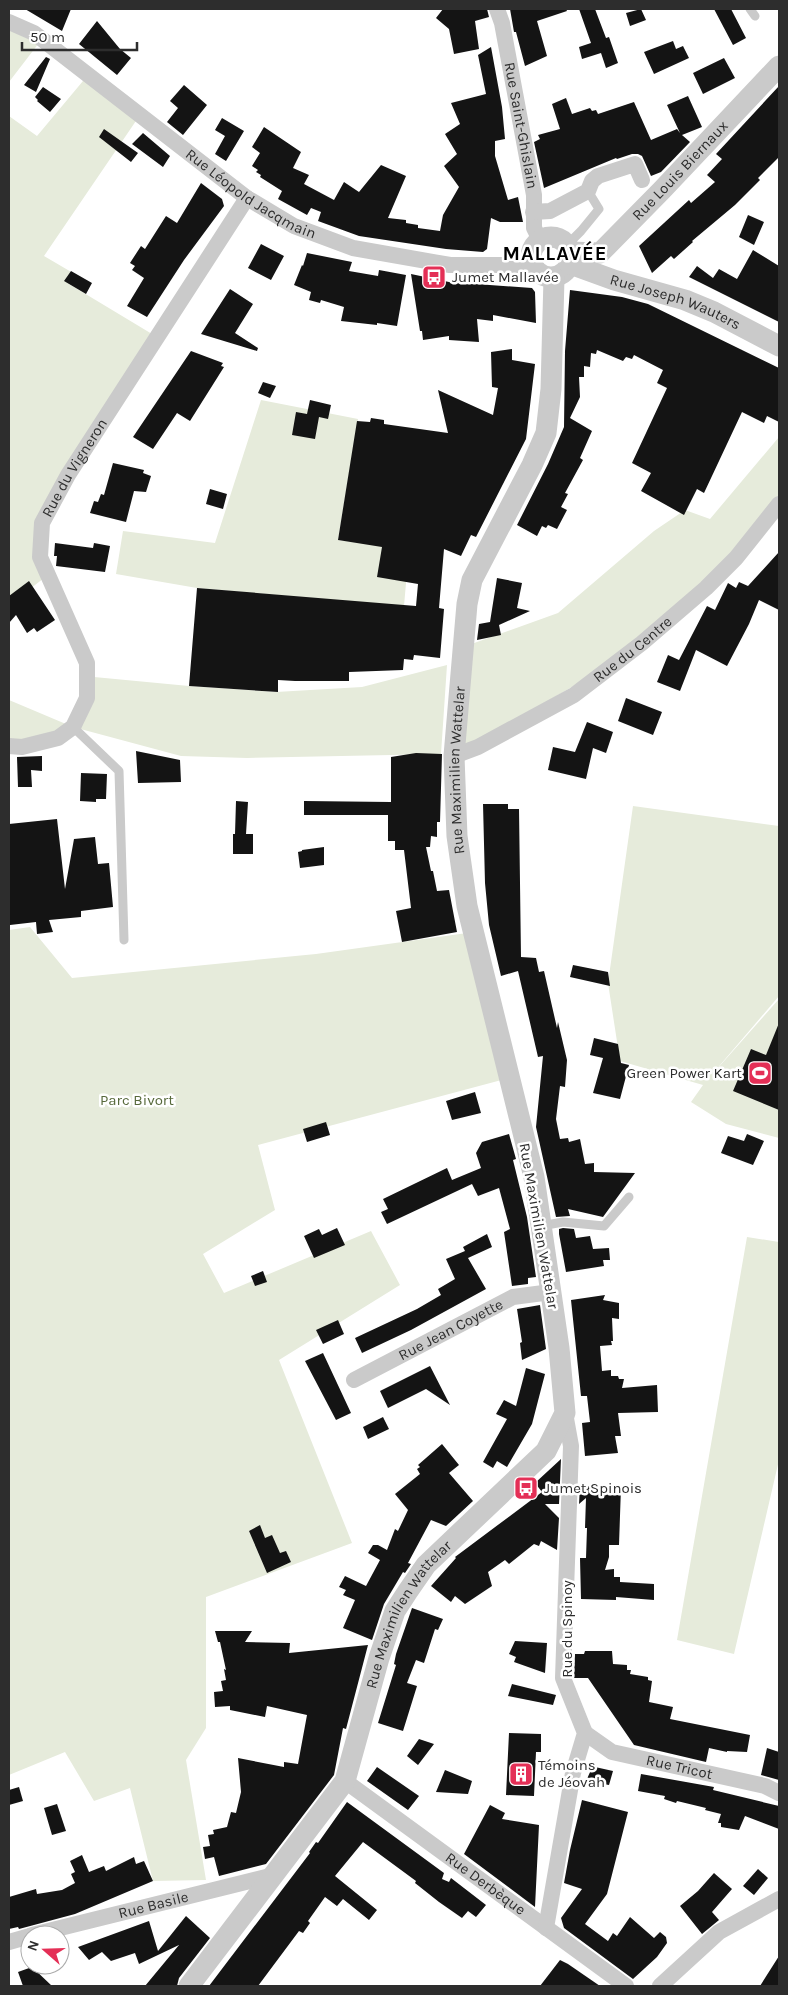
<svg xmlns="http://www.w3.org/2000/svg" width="788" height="1995" viewBox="0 0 788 1995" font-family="Karla,sans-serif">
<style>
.green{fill:#e6ebdb}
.building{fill:#141414}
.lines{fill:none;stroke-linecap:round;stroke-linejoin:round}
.service{stroke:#cacaca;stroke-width:9}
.minor{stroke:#cacaca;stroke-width:16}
.tertiary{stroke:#cacaca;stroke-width:21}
.labels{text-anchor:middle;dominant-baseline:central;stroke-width:5;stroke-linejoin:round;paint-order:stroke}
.street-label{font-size:15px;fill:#2d2d2d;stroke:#fff}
.poi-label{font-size:15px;fill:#2d2d2d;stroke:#fff;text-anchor:start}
.park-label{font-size:15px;fill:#57693b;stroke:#fff}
.district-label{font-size:20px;font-weight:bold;letter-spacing:1px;fill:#000;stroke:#fff}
</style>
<rect width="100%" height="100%" fill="#fff"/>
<path class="green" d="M9 24 42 39 9 82Z
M88 75 140 115 44 256 73 273 69 284 157 337 42 523 48 575 9 605V116L37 136Z
M261 400 358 419 338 540 409 549 404 606 197 588 116 574 123 531 215 543Z
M779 437V501L711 583 623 657 454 756 463 647 558 613 654 531 685 510 710 519Z
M447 665 441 754 247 758 181 756 73 727 9 743V700L73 727 94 677 189 686 276 692 362 687Z
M633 806 779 826V996L709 1078 779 999V1138L726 1124 691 1102 703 1085 620 1061 608 983Z
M30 927 72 978 316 954 467 933 509 1078 258 1145 275 1210 203 1254 224 1293 371 1231 400 1285 279 1360 352 1543 206 1597V1728L186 1760 206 1880 153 1881 130 1788 94 1801 65 1752 9 1775V930Z
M747 1237 779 1242V1460L734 1654 677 1640Z"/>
<path class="building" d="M25 9H71L62 31Z
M443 9H487L489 17 475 21 479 49 454 54 449 29 436 18Z
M510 9H566L567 11 537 21 547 56 525 66 516 32H514Z
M579 9H595L606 38 609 37 618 63 606 68 601 53 582 59 579 47 591 43Z
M641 9 646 20 630 26 626 13Z
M714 9H731L746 38 733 45Z
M97 21 120 49 131 58 117 75 79 44Z
M673 41 676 49 683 46 689 58 654 74 644 52Z
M491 47 502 107 505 139 495 141V156L508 200 518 197 523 222H500L491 218 487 249 483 252 446 249 359 236 318 221 321 212 311 208 307 215 278 199 282 191 260 177 261 175 256 172 258 170 252 166 260 153 252 147 264 127 301 152 293 168 309 175 304 184 334 200 344 182 359 192 381 165 406 176 388 218 406 220V223L418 225V228L440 231 443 215 459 187 444 166 457 154 445 134 460 124 451 103 486 94 478 55Z
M46 57 50 59 36 92 24 85Z
M724 58 735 78 703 94 693 73Z
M184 85 207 105 183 135 167 122 178 108 170 101Z
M779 86V157L758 178 760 180 735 205 692 241 693 242 674 259 671 256 652 273 639 246 689 200 691 203 715 182 707 175 722 159 716 154Z
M43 87 61 99 50 112 37 101 38 100 35 97Z
M688 96 702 127 682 135 690 142 661 172 651 176 642 156 638 154H632L617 159 616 158 544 188 534 142 540 139 538 135 560 129 552 104 566 98 572 114 590 108 592 111 596 110 598 114 634 102 651 140 677 129 680 133 667 105Z
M222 118 244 131 226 161 215 154 225 136 215 130Z
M104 129 138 153 131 162 99 137Z
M143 133 170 156 163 167 132 144Z
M201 183 222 199 224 206 184 260 147 317 127 306 144 278 132 270 135 266 130 263 141 246 145 249 166 216 177 223Z
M748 215 764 222 754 245 739 237Z
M261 244 284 256 271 280 248 268Z
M753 250 779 266V322L689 277 697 266 713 278 719 269 737 279Z
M307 253 352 262 349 271 378 276 379 270 406 275 397 326 377 323V325L341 321 344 307 321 300 320 303 309 300 311 292 294 285 302 265 303 266Z
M71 271 92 283 86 294 64 281Z
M411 274 449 282 532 288 535 292 536 323 493 315V321L477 319 479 342 449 340V336L423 340 422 331H420Z
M230 289 253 304 235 333 258 348 257 351 201 334Z
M570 290 622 297 648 304 779 368V422L767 416 764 423 742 412 704 493 697 489 684 515 641 491 651 473 632 463 667 388 657 383 663 370 634 355 632 359 626 357 623 361 597 350 596 354 591 353 590 367 584 366V377H579L580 397 570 418 592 431 580 458 583 460 565 493 568 494 561 507 567 510 557 529 548 525 546 528 542 526 537 536 517 525 548 464 564 427 565 351Z
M512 349V360L535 364 526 439 476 537 471 535 461 556 444 549 439 608 444 609 440 658 414 655 413 660 404 659 403 670 349 672V681H295L278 680V692L189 686 197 588 416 606 418 584 377 577 382 547 338 540 357 421 370 422 371 418 384 420V424L448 433 438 390 493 415 498 388 492 387 491 352Z
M191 351 223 363 221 366 224 367 190 421 177 413 153 449 133 437Z
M263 382 276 386 270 398 258 393Z
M310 400 331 405 328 419 319 417 315 439 292 435 296 412 307 414Z
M113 463 144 470 143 473 151 476 146 492 134 491 126 522 90 513 94 501 98 502 101 494 104 495Z
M210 489 227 494 223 509 206 504Z
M55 543 93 548 94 543 110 546 105 572 56 566 57 556H54Z
M779 552V610L759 600 749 624 727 666 696 650 680 691 657 682 668 655 679 660 707 606 715 610 728 583 736 588 739 582 748 586Z
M497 578 522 583 517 608 530 611 499 625 501 635 477 640 479 624 490 622Z
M29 581 55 620 37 632 34 628 27 633 16 615 9 623V596Z
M626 698 662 712 653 735 618 721Z
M587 722 613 732 606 753 593 748 586 779 548 770 553 747 575 752Z
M136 751 180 760 181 782 138 783Z
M416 753 442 754 440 822H437V837L431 836 430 847H426L431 871H433L437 891 449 890 457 932 402 942 396 911 411 908 404 850H395V841H388V815H304V801L391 802V757Z
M42 756V771L31 770 32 787H18L17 757Z
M81 773 107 774 106 799H96V802L80 801Z
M236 801 248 802 246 834H253V854H233V834H235Z
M483 804H508V809H519L521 957 536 958 539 972 544 971 557 1028 558 1022 567 1060 565 1087 560 1086 556 1119 560 1139 568 1138 569 1142 580 1139 585 1164 594 1163V1172L635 1173 603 1217 568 1209 570 1216 556 1217 536 1127 543 1056 538 1057 518 971 501 976 489 925 485 883Z
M57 819 65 889 74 839 95 837 98 864 109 863 113 907 81 911V917L49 920 53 932 37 934 36 922 10 925 9 922V824Z
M324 847V865L300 868 298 852 302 851V850Z
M573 965 608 972 610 986 570 977Z
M779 1023V1110L733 1091 751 1049 766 1055Z
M594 1038 618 1044 621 1063 629 1065 620 1099 593 1093 603 1058 590 1055Z
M475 1092 481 1113 452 1120 446 1101Z
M326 1122 330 1135 307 1142 303 1129Z
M509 1134 516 1159 513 1160 527 1217 536 1277 528 1278V1284L512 1286 504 1232 510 1229 499 1188 478 1196 472 1184 387 1224 381 1212 388 1209 383 1199 447 1168 452 1180 481 1168 476 1153 482 1142Z
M747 1134 764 1141 753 1165 721 1153 728 1136 744 1141Z
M337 1228 345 1245 314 1258 304 1236 319 1229 322 1235Z
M563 1228 574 1229 576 1238 590 1236 593 1249 609 1248 610 1260H603L604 1266 566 1272 559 1234V1229Z
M487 1234 492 1247 468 1258 486 1289 411 1330 362 1353 355 1338 417 1309 441 1295 438 1289 455 1279 446 1259 465 1251 463 1247Z
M263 1271 267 1282 255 1286 251 1276Z
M605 1295 603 1300 619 1303V1319L612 1318 613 1341H611L612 1345 600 1346 602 1371 611 1370V1376H618L619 1379H624L622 1388 657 1385 658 1412 618 1413 621 1436H615L618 1453 585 1456 582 1423 590 1422 587 1396H581L571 1300Z
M540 1305 546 1349 522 1360 520 1343 522 1342 517 1309Z
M338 1320 344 1334 323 1344 316 1330Z
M323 1353 351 1413 336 1420 305 1361Z
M430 1366 450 1405 426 1389 388 1408 380 1391Z
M526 1368 545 1374 532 1424 507 1467 497 1461 493 1468 483 1462 507 1419 496 1414 504 1400 516 1406Z
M383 1417 389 1429 368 1439 363 1427Z
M442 1444 459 1465 449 1473 473 1501 446 1526 431 1520 408 1563 411 1564 405 1573 403 1572 384 1604 372 1640 343 1628 355 1600 343 1595 346 1590 339 1587 345 1576 366 1586 380 1560 368 1553 373 1545H378L387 1550 395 1529 398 1531 408 1510 395 1494 420 1474 417 1469 420 1467 418 1465Z
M561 1459 559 1504H545L559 1518 557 1550 541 1541 539 1546 534 1544 509 1564 505 1560 488 1572 492 1586 465 1604 455 1596 451 1602 431 1586 456 1558 455 1557 542 1492 535 1483Z
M580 1486 621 1487 619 1545H609V1557L605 1570 614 1569V1577H620V1582L654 1584V1600L616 1597V1600L581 1599 580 1558H586L587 1528H585L586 1498 579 1504Z
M260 1525 265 1538 272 1535 280 1553 286 1551 291 1562 267 1573 249 1531Z
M412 1608 443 1619 438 1630 435 1629 424 1663 416 1660 407 1683 417 1686 403 1731 378 1723 396 1665 394 1664 396 1654Z
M215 1631H252L245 1642 290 1643 289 1653 368 1645 346 1729 343 1728 334 1775 266 1864 219 1876 214 1857 205 1859 203 1847 210 1846 208 1835 214 1834 213 1830 227 1827 231 1812 236 1813 241 1792 238 1758 284 1767V1762L298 1764 307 1715 267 1706 265 1717 230 1710V1706L215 1707 214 1692 223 1691 221 1681 226 1680 224 1669 226 1670 220 1642H218Z
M515 1641 547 1643 545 1673 514 1662 516 1657 509 1654Z
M585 1651H612L613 1664 627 1665V1670H631L630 1674 648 1677V1680L652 1681 649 1702 673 1707 670 1719 750 1735 747 1752 727 1751V1752L709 1748 706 1762 634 1745 588 1678H574L575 1654H584Z
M512 1684 556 1695 553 1705 508 1696Z
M509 1733 541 1734V1752H536L534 1796 506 1795Z
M419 1739 434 1744 418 1765 407 1756Z
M767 1748 779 1752V1780L761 1775Z
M377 1767 419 1796 408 1810 367 1781Z
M595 1767 613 1771 609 1785 586 1781 591 1770Z
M445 1770 472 1781 468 1794 436 1792Z
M641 1774 714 1787 713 1790 779 1806V1829L745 1816 739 1830 721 1827V1823H718L721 1814 705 1810 706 1808 677 1801 676 1803 664 1799 665 1796 638 1791Z
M19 1787 23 1801 9 1805V1790Z
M582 1800 628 1812 607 1894 585 1924 608 1941 613 1933 617 1936 630 1917 654 1938 660 1932 666 1937 667 1943 657 1957 633 1979 564 1928 561 1918 582 1889 564 1883 570 1850Z
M347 1802 444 1873 442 1879 449 1882 451 1878 486 1905 476 1917 468 1911 462 1918 439 1902 415 1883 416 1881 363 1842 335 1876 377 1910 369 1920 343 1899 337 1906 325 1897 308 1921 310 1923 303 1933 299 1931 258 1986H209L310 1853 309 1852 316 1842 318 1843Z
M57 1804 66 1831 52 1835 44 1808Z
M490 1805 505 1813 502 1819 539 1825 535 1907 464 1854Z
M82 1855 89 1872 104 1866 106 1871 134 1857 136 1864 144 1861 153 1881 75 1914 19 1929 18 1927 9 1929V1897L36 1889 37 1894 62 1890 75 1883 71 1874 75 1872 70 1861Z
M758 1869 768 1878 754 1895 743 1886Z
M714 1873 732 1889 712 1912 719 1920 702 1934 680 1906 698 1891Z
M186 1916 210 1938 179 1978 177 1986H145L179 1945 139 1964 135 1953 111 1961 102 1952 89 1960 78 1947 149 1921 158 1951Z
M779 1956V1986H760Z
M560 1960 568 1964 600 1986H540Z
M32 1967 52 1986H23L18 1972Z"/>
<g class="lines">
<path class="service" d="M750 9 755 16
M567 245 581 231 599 209 588 191
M73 727 119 771 124 940
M541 1226 563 1222 604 1226 629 1197"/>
<g class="minor">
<path id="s1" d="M497 9 502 23 534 195V228L540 240"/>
<path id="s2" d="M9 22 34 33 247 198 294 226 353 248 450 265H532"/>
<path d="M533 212 550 211 588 191 592 181 598 176 635 164 642 180"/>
<path id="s3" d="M9 746 22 747 58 738 73 727 87 698V663L40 557 42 523 68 475 247 198"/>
<path id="s4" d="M454 756 478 747 574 695 642 643 706 588 736 558 779 504"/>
<path id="s5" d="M354 1380 513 1297 551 1292"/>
<path id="s6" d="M585 1733 612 1752 765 1786 779 1793"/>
<path id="s7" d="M345 1781 626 1986"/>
<path d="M546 1928 573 1773 585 1733 563 1678 571 1446 565 1413"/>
<path id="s8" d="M32 1935 274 1875"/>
<path d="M9 1942 30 1936"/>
<path d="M660 1986 719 1932 779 1899"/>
</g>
<g class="tertiary">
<circle cx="551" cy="257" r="20"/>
<path id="s9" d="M570 252 600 253 662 190 779 66"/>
<path id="s10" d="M570 264 614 280 685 300 714 312 779 346"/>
<path id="s11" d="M189 1986 345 1781 379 1658 395 1611 408 1591 426 1565 546 1451 565 1413 559 1348 534 1177 467 906 457 836 454 756 467 604 472 580 532 465 546 433 551 389 554 278"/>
</g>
</g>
<defs>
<g id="bus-square" transform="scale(1.25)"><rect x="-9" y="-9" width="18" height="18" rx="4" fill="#e42f56" stroke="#fff"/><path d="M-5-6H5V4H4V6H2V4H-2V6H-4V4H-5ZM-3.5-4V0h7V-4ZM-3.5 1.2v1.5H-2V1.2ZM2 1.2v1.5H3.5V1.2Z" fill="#fff"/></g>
<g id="stadium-square" transform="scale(1.25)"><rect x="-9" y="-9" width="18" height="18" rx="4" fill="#e42f56" stroke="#fff"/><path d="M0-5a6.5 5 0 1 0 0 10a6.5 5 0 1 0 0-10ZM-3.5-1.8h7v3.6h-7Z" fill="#fff"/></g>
<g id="building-square" transform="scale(1.25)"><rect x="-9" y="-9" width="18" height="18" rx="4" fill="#e42f56" stroke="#fff"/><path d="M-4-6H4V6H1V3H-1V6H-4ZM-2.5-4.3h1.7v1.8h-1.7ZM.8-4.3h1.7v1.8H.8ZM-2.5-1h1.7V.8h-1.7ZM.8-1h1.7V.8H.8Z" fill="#fff"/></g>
</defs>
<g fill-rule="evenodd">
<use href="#bus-square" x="434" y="277"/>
<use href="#stadium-square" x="760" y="1073"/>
<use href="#bus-square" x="526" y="1488"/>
<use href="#building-square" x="521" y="1774"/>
</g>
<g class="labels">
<g class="street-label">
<text stroke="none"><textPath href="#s1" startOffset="119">Rue Saint-Ghislain</textPath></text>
<text stroke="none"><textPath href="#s9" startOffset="145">Rue Louis Biernaux</textPath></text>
<text stroke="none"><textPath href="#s2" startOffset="298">Rue Léopold Jacqmain</textPath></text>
<text stroke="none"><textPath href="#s10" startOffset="112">Rue Joseph Wauters</textPath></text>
<text stroke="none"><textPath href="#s3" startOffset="350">Rue du Vigneron</textPath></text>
<text stroke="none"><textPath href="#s4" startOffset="209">Rue du Centre</textPath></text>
<text stroke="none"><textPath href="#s11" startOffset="1352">Rue Maximilien Wattelar</textPath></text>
<text transform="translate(539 1226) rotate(80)">Rue Maximilien Wattelar</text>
<text stroke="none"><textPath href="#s5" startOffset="109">Rue Jean Coyette</textPath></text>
<text stroke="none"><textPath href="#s11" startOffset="438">Rue Maximilien Wattelar</textPath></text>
<text transform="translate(567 1629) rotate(-90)">Rue du Spinoy</text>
<text stroke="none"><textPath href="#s6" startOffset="102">Rue Tricot</textPath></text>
<text stroke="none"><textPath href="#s7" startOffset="174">Rue Derbèque</textPath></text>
<text stroke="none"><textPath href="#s8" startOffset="125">Rue Basile</textPath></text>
</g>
<g class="poi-label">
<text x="452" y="277">Jumet Mallavée</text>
<text x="742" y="1073" text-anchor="end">Green Power Kart</text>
<text x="544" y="1488">Jumet Spinois</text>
<text x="538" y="1765">Témoins<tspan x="538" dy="17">de Jéovah</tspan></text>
</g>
<g class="park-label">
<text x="137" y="1100">Parc Bivort</text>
</g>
<g class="district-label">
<text x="555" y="253">MALLAVÉE</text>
</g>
</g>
<rect width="788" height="1995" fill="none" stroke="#2d2d2d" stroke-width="20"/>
<g transform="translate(45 1950) rotate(290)"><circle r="24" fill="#ffffff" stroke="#ababab"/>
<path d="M0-4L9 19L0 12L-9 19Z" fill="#e42f56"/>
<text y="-8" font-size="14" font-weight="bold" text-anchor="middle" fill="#2d2d2d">N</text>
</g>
<path d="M22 42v8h115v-8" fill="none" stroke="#2d2d2d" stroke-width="2.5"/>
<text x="30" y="42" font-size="15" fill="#2d2d2d" stroke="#ffffff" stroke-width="4" paint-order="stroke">50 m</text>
</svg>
